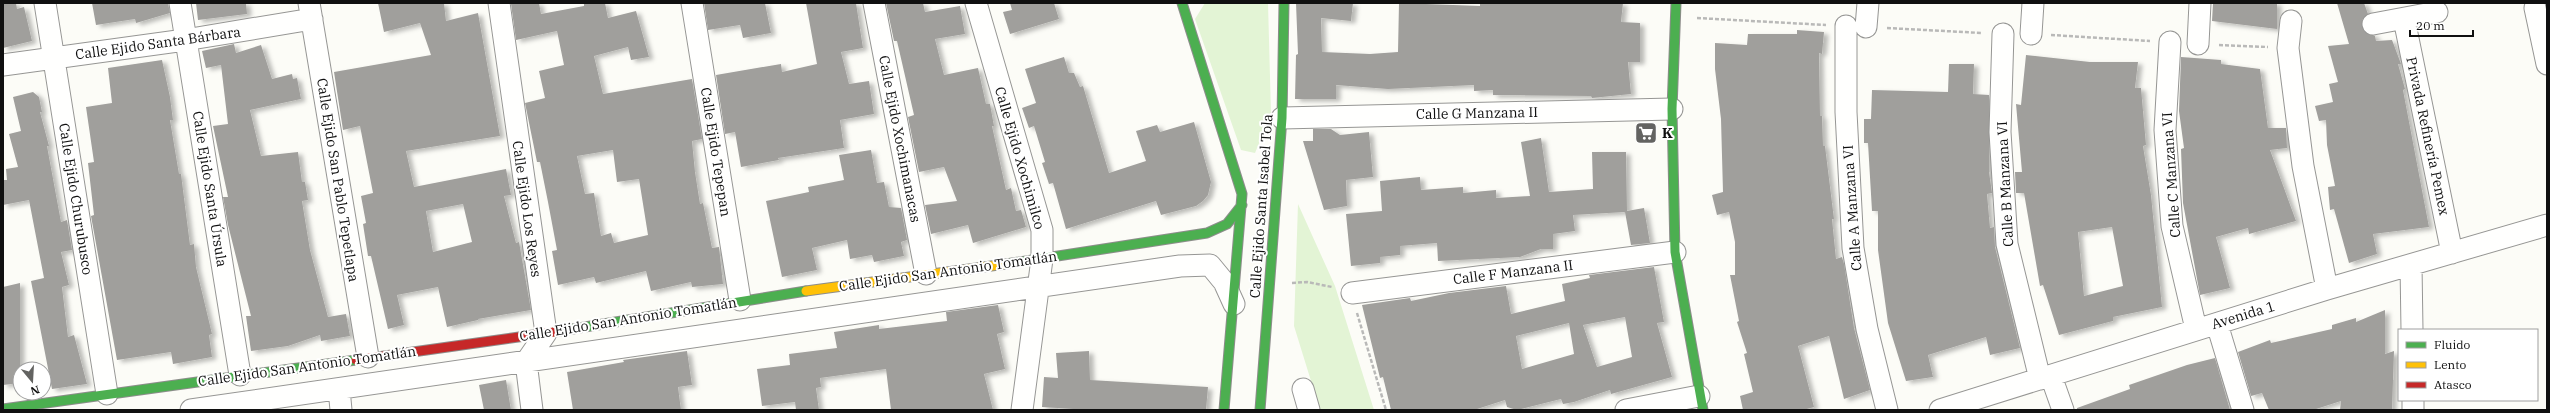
<svg xmlns="http://www.w3.org/2000/svg" width="2550" height="413" viewBox="0 0 2550 413" font-family="'IBM Plex Serif',serif">
<style>
.green{fill:#e3f4d5}
.building{fill:#a09f9c;fill-rule:evenodd;filter:url(#shadow)}
.lines{fill:none;stroke-linecap:round;stroke-linejoin:round}
.street-casing{stroke:#969694;stroke-width:23}
.fast-casing{stroke:#8d8d8b;stroke-width:11}
.slow-casing{stroke:#8d8d8b;stroke-width:11}
.jam-casing{stroke:#8d8d8b;stroke-width:11}
.path{stroke:#b9b9b8;stroke-width:2.5;stroke-dasharray:4 2;stroke-linecap:butt}
.street{stroke:#fffffe;stroke-width:21}
.fast{stroke:#4caf50;stroke-width:9}
.slow{stroke:#ffc107;stroke-width:9}
.jam{stroke:#c62828;stroke-width:9}
.labels{text-anchor:middle;dominant-baseline:central;stroke-width:4;stroke-linejoin:round;paint-order:stroke}
.street-label{font-size:14px;fill:#101010;stroke:#fff}
.poi-label{font-size:14px;font-weight:bold;fill:#101010;stroke:#fff;text-anchor:start}
</style>
<defs>
<filter id="shadow"><feDropShadow dx="4.5" dy="2.5" stdDeviation="2" flood-color="#0004"/></filter>
</defs>
<rect width="100%" height="100%" fill="#fcfcf7"/>
<path class="green" d="M1205 3H1268L1271 114 1255 153 1241 150 1195 19Z
M1298 204 1335 286 1374 410H1320L1294 326Z"/>
<path class="building" d="M3 3H16L17 9 24 7 32 41 3 48Z
M92 3H168L170 13 136 23 135 19 96 25Z
M196 3H246L247 14 198 20Z
M378 3H444L446 21 478 13 500 136 406 151 414 187 506 169 511 195 504 196 516 243 519 242 531 310 478 319V320L447 327 438 287 397 295 404 325 388 329 371 256H368L363 224 366 223 361 196 373 193 360 126 343 130 334 72 431 55 420 23 384 32ZM463 204 472 242 433 252 426 211Z
M517 3H539L541 14 584 6V3H605L608 18 636 11 649 57 631 60 628 47 594 56 603 94 692 79 702 139 692 141 695 172 700 204 703 203 712 248 719 247 723 284 692 287 691 282 651 291 646 271 596 283 594 277 558 285 552 251 557 250 548 202 540 162H537L525 103 545 98 539 71 564 65 557 31 516 40 511 4ZM613 150 617 182 639 179 648 235 614 243 611 233 601 236 594 193 585 194 577 156Z
M704 3H765L771 33 743 38 740 25 708 30Z
M806 3H856L863 48 841 52 849 84 869 81 874 114 840 120 844 148 778 158 779 160 741 167 735 132 725 134 716 75 781 64 782 72 817 64Z
M886 3H923L925 12 960 6 965 34 935 39 944 75 978 68 986 104H990L994 126H992L1006 190 1011 188 1016 211 1021 210 1026 227 973 243 968 225 931 234 925 205 957 201 944 167 919 172 908 117 914 115 897 41H894Z
M1010 3H1054L1059 19 1010 34 1003 12 1012 10Z
M1296 3H1353L1351 21 1321 18 1322 52 1370 54 1398 52 1399 3 1480 6V3H1623L1621 22 1640 23V62H1628L1631 94 1592 98 1591 96 1493 95V90L1474 91V85L1388 89 1336 85V99H1295L1296 55 1298 54Z
M2213 3H2277V29L2212 21Z
M2337 3H2364L2368 14 2362 20 2364 31 2375 36 2376 41 2392 40 2401 64H2398L2405 89 2403 90 2429 227 2373 234 2377 254 2349 263 2334 209 2330 210 2328 187 2335 186 2327 145 2326 120 2319 121 2315 106 2333 102 2329 84 2338 82 2328 46 2349 44Z
M1797 30 1824 32 1822 54 1819 53 1820 116H1822L1823 146H1825L1834 219H1832L1836 259 1842 257 1844 264 1854 328 1870 390 1844 399 1829 336 1798 346 1814 407 1803 410H1743L1740 396 1753 392 1744 354 1747 353 1737 322 1739 321 1730 275H1735V242L1729 212 1717 215 1712 195 1723 192 1721 119 1715 69V43L1747 45 1748 34H1797Z
M234 44 236 53 261 45 272 79 292 74 293 79 297 78 301 99 250 110 261 156 298 152 302 182H305L308 200 302 201 310 250 328 317 346 314 350 336 321 341 320 335 288 346 251 351 246 316H251L228 225 223 197H228L213 126 228 124 221 65 206 68 202 51Z
M2026 55 2090 62H2138L2135 88H2141L2146 145 2143 146 2151 195 2162 307 2113 317V321L2059 335 2043 285 2040 286 2024 193H2016L2015 172H2022L2016 104 2021 105ZM2112 227 2123 286 2084 296 2078 232Z
M1064 57 1069 73H1074L1080 87 1083 86 1109 173 1146 161 1136 131 1157 125 1160 132 1194 122 1211 182 1208 195 1203 201 1196 206 1161 215 1156 201 1066 229 1053 183 1049 184 1042 163 1045 162 1034 126 1029 128 1022 108 1036 103 1025 69Z
M2181 57 2221 60V64L2260 69 2268 128H2286L2287 148 2270 150 2296 221 2249 234 2248 228 2216 237 2230 288 2200 295 2183 203 2181 149 2184 148 2179 111Z
M162 60 170 97 173 120H170L179 174H181L190 245 194 244 196 267 212 334 209 335 212 357 173 364 171 352 117 360 91 216 94 215 88 163 94 162 86 107 112 103 108 68Z
M1949 64H1974L1973 94 1989 95V172L1992 193 1987 194 1990 228 1994 227 1995 247 2020 348 1990 355 1986 337 1928 355 1933 377 1906 381 1888 323 1878 250V211H1872L1868 143H1864V119H1871L1872 90 1948 92Z
M33 92 39 97 42 112H40L49 146H47L61 222 67 220 72 250 61 252 69 285 62 287 68 337 74 335 87 384 52 389 31 281 44 278 29 200 3 205V180H7L6 169 18 167 9 134 21 131 13 97Z
M1313 129H1331L1340 135 1369 132 1373 177 1346 180 1347 206 1324 210 1303 141H1313Z
M1541 138 1549 192 1593 189 1592 152H1626L1627 211 1644 208 1650 243 1631 245 1625 212 1573 215 1575 231 1553 234V249H1541L1520 257 1438 261 1437 243 1400 246V255L1380 257V263L1351 266 1346 214 1382 211 1380 181 1420 177 1421 190 1463 187V193L1496 190V198L1530 196 1521 142Z
M871 150 877 183 884 182 889 207 901 208 907 240 901 242 904 256 874 262 872 255 850 259 847 240 812 248 817 270 782 277 766 201 809 192 808 187 844 180 839 155Z
M1654 267 1664 322 1657 323 1672 377 1611 394 1610 390 1574 402 1563 404 1561 399 1517 410 1507 407 1505 400 1474 410H1391L1383 377 1380 378 1362 305 1410 298 1411 301 1449 293 1506 286 1511 314 1565 301 1562 284 1590 278 1589 275ZM1625 317 1632 357 1597 367 1583 325ZM1569 323 1574 354 1522 369 1516 336Z
M20 283V383L3 385V287Z
M998 305 1004 332 997 334 1005 369 984 374 993 410H891L886 369 820 378 821 387 816 388 819 410H796L795 402 762 406 757 369 790 365 789 354 837 348 834 332 879 325V329L947 321 946 312Z
M2385 310V354L2394 351 2392 410H2340L2341 401 2313 410H2269L2262 393 2251 396 2238 352 2270 340 2271 343 2332 329V325L2356 318V322Z
M687 351 692 385 678 387 681 410H573L567 372 624 362 623 360Z
M1089 351 1090 380 1208 387 1206 410H1089L1042 407 1044 377 1058 378 1056 353Z
M2215 358 2230 410H2077V408L2130 389 2129 385 2187 365Z
M506 380 511 410H484L479 385Z"/>
<g class="lines">
<g class="street-casing">
<path id="street" d="M45 3 107 394
M180 3 240 375
M309 3 368 357
M499 3 546 333 526 362 532 410
M692 3 740 300
M874 3 926 274
M976 3 1042 230V259L1022 410
M2535 8 2547 64
M2404 19 2452 253
M2291 21 2288 48 2303 166 2327 289
M2373 24 2437 12
M1846 26V112L1853 248 1867 329 1887 410
M1866 27 1868 3
M2003 34 2000 132 2007 244 2040 379
M2031 34 2033 3
M2170 42 2165 130 2172 226 2196 329
M2198 44 2200 3
M3 65 185 40 312 19
M1282 118 1672 109
M2411 265 2412 330
M1352 293 1675 252
M2217 324 2243 410
M2051 376 2063 410
M339 389 341 410
M1303 389 1309 410
M2413 400V410
M191 410 1180 266 1210 265 1224 282 1234 304
M1626 410 1699 396
M1940 410 2327 289 2547 225"/>
</g>
<g class="fast-casing">
<path id="fast" d="M1182 3 1242 194 1224 410
M1676 3 1672 109 1675 252 1703 410
M1006 264 1207 233 1227 224 1242 205
M554 332 806 291
M3 409 356 360
M1260 410 1282 118 1284 3"/>
</g>
<g class="slow-casing">
<path id="slow" d="M806 291 1006 264"/>
</g>
<g class="jam-casing">
<path id="jam" d="M356 360 554 332"/>
</g>
<path class="path" d="M1697 18 1826 25
M1887 28 1982 33
M2051 35 2150 41
M2219 45 2268 47
M1292 283 1307 282 1332 287
M1357 313 1386 410"/>
<use href="#street" class="street"/>
<use href="#fast" class="fast"/>
<use href="#slow" class="slow"/>
<use href="#jam" class="jam"/>
</g>
<defs>
<g id="supermarket-square" transform="scale(1.15)"><rect x="-9" y="-9" width="18" height="18" rx="4" fill="#636361" stroke="#fff"/><path d="M-6-5.5h2.5l.6 2H6L4.5 2H-2.5L-4.4-4H-6ZM-1.5 3.2a1.3 1.3 0 1 0 .1 0ZM3 3.2a1.3 1.3 0 1 0 .1 0Z" fill="#fff"/></g>
</defs>
<g fill-rule="evenodd">
<use href="#supermarket-square" x="1646" y="133"/>
</g>
<g class="labels">
<g class="street-label">
<text transform="translate(158 43) rotate(-8)">Calle Ejido Santa Bárbara</text>
<text transform="translate(1477 113) rotate(-1)">Calle G Manzana II</text>
<text transform="translate(2428 136) rotate(78)">Privada Refinería Pemex</text>
<text transform="translate(900 139) rotate(79)">Calle Ejido Xochimanacas</text>
<text transform="translate(716 152) rotate(81)">Calle Ejido Tepepan</text>
<text transform="translate(1020 158) rotate(74)">Calle Ejido Xochimilco</text>
<text transform="translate(2171 175) rotate(-94)">Calle C Manzana VI</text>
<text transform="translate(338 180) rotate(81)">Calle Ejido San Pablo Tepetlapa</text>
<text transform="translate(2005 184) rotate(-93)">Calle B Manzana VI</text>
<text transform="translate(210 189) rotate(81)">Calle Ejido Santa Úrsula</text>
<text transform="translate(76 199) rotate(81)">Calle Ejido Churubusco</text>
<text transform="translate(1261 206) rotate(-86)">Calle Ejido Santa Isabel Tola</text>
<text transform="translate(1852 208) rotate(-94)">Calle A Manzana VI</text>
<text transform="translate(527 209) rotate(82)">Calle Ejido Los Reyes</text>
<text transform="translate(948 271) rotate(-8)">Calle Ejido San Antonio Tomatlán</text>
<text transform="translate(1513 272) rotate(-7)">Calle F Manzana II</text>
<text transform="translate(2243 315) rotate(-17)">Avenida 1</text>
<text transform="translate(628 319) rotate(-9)">Calle Ejido San Antonio Tomatlán</text>
<text transform="translate(307 366) rotate(-8)">Calle Ejido San Antonio Tomatlán</text>
</g>
<g class="poi-label">
<text x="1662" y="133">K</text>
</g>
</g>
<rect width="2550" height="413" fill="none" stroke="#101010" stroke-width="8"/>
<rect x="2398" y="329" width="140" height="72" fill="#ffffff" stroke="#9f9f9f"/>
<rect x="2406" y="342" width="20" height="6" fill="#4caf50" stroke="#9f9f9f"/>
<text x="2434" y="349" font-size="12" fill="#101010">Fluido</text>
<rect x="2406" y="362" width="20" height="6" fill="#ffc107" stroke="#9f9f9f"/>
<text x="2434" y="369" font-size="12" fill="#101010">Lento</text>
<rect x="2406" y="382" width="20" height="6" fill="#c62828" stroke="#9f9f9f"/>
<text x="2434" y="389" font-size="12" fill="#101010">Atasco</text>
<g transform="translate(32 381) rotate(162)"><circle r="19" fill="#ffffff" stroke="#9f9f9f"/>
<path d="M0-3L7 15L0 10L-7 15Z" fill="#636361"/>
<text y="-6" font-size="11" font-weight="bold" text-anchor="middle" fill="#101010">N</text>
</g>
<path d="M2410 30v6h63v-6" fill="none" stroke="#101010" stroke-width="2"/>
<text x="2416" y="30" font-size="12" fill="#101010" stroke="#ffffff" stroke-width="3" paint-order="stroke">20 m</text>
</svg>
